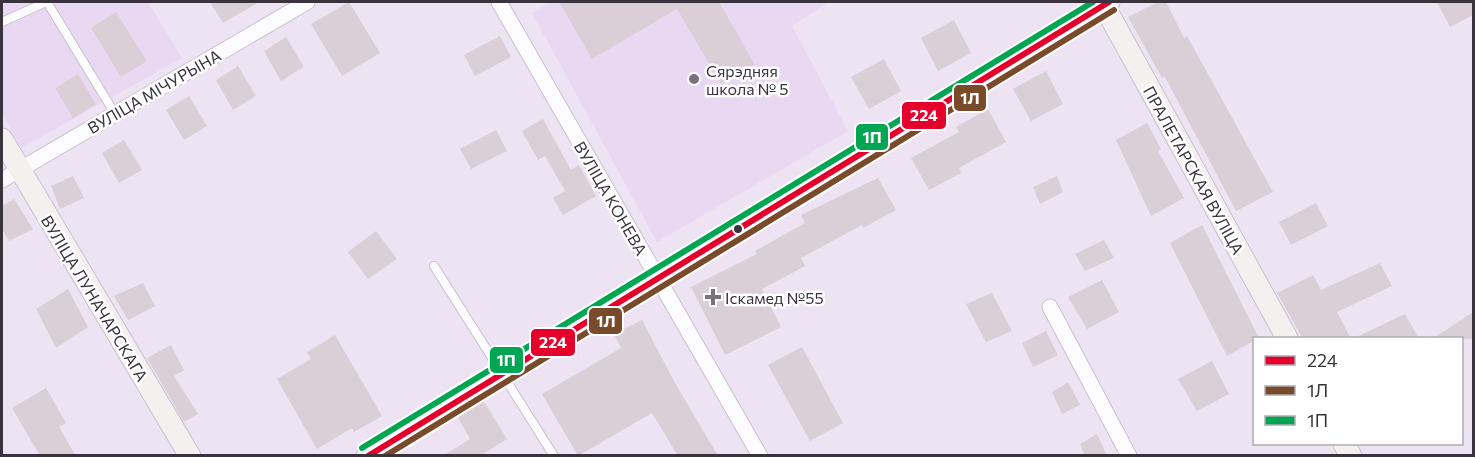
<svg xmlns="http://www.w3.org/2000/svg" width="1475" height="457" viewBox="0 0 1475 457" font-family="Commissioner,sans-serif">
<style>
.built{fill:#e9d8f2}
.building{fill:#dacfd6}
.lines{fill:none;stroke-linecap:round;stroke-linejoin:round}
.lane-casing{stroke:#c9c1cd;stroke-width:10}
.street-casing{stroke:#c9c1cd;stroke-width:17}
.secondary-casing{stroke:#c9c1cd;stroke-width:23}
.lane{stroke:#fcfbfd;stroke-width:8}
.street{stroke:#fcfbfd;stroke-width:15}
.secondary{stroke:#f5f0f0;stroke-width:21}
.bus-1-casing{stroke:#fff;stroke-width:10}
.bus-2-casing{stroke:#fff;stroke-width:10}
.bus-3-casing{stroke:#fff;stroke-width:10}
.bus-1{stroke:#e4002b;stroke-width:6}
.bus-2{stroke:#7a4b2a;stroke-width:6}
.bus-3{stroke:#00a651;stroke-width:6}
.poi-dot{fill:#79717d;stroke:#fff;stroke-width:2}
.bus-dot{fill:#3a333e;stroke:#fff;stroke-width:2}
.labels{text-anchor:middle;dominant-baseline:central;stroke-width:5;stroke-linejoin:round;paint-order:stroke}
.poi-label{font-size:16px;fill:#3a333e;stroke:#fff;text-anchor:start}
.street-label{font-size:16px;fill:#3a333e;stroke:#fff}
.line-badge{stroke:#fff;stroke-width:2}
.badge-label{font-size:16px;text-anchor:middle;font-weight:bold;fill:#fff}
</style>
<rect width="100%" height="100%" fill="#ede3f3"/>
<path class="built" d="M2 2H148L182 58 21 148 2 113Z
M551 2H829L792 26 848 131 657 242 532 13Z"/>
<path class="building" d="M210 2H259L223 23Z
M349 2 380 53 342 76 311 24Z
M559 2H719L755 65 721 84 677 9 592 59Z
M1158 2H1166L1184 38 1187 36 1273 192 1236 211 1165 77 1162 78 1128 17Z
M1437 2H1473V15L1450 27Z
M116 12 147 61 121 77 91 28Z
M954 20 971 53 938 71 921 38Z
M500 36 511 57 475 76 464 55Z
M286 37 304 67 281 81 264 51Z
M884 59 901 91 869 109 851 77Z
M238 66 256 96 233 110 216 80Z
M1046 71 1063 104 1031 121 1013 89Z
M78 74 96 104 73 118 55 88Z
M189 96 207 126 184 140 166 110Z
M988 109 1006 142 959 168 961 173 929 190 911 158 959 132 956 127Z
M543 119 571 170 579 165 596 196 563 215 553 198 565 191 545 156 538 160 522 131Z
M1147 123 1161 149 1158 151 1184 198 1151 216 1116 140Z
M496 130 507 151 471 169 460 149Z
M124 140 142 170 119 183 102 153Z
M73 176 84 198 60 209 51 186Z
M1057 176 1063 192 1040 204 1033 187Z
M878 178 896 210 863 228 862 225 801 258 805 266 762 289 781 327 725 355 691 287 757 254 755 251 805 223 801 215Z
M14 199 33 229 9 241 2 229V206Z
M1316 203 1328 226 1291 245 1279 222Z
M1202 225 1259 338 1227 356 1170 243Z
M376 231 397 259 368 279 348 252Z
M1104 240 1114 258 1085 271 1075 254Z
M1380 263 1392 286 1337 312 1351 339H1303L1277 293 1313 275 1321 290Z
M1102 280 1119 312 1087 329 1068 297Z
M143 283 155 306 128 320 114 296Z
M68 289 88 327 56 348 36 309Z
M992 293 1012 331 986 342 966 304Z
M1473 312V339H1432Z
M1405 314 1419 339H1352Z
M642 320 675 383 718 456H678L652 413 578 456 542 394 621 348 614 334Z
M1046 331 1058 355 1033 367 1022 343Z
M335 335 382 416 354 432 352 428 317 449 277 379 311 359 307 352Z
M171 345 184 370 174 376 198 414 184 422 147 358Z
M802 347 843 423 810 441 768 365Z
M1212 361 1229 394 1197 411 1178 379Z
M1068 382 1080 405 1062 414 1052 392Z
M46 388 66 423 59 427 76 456H40L12 408Z
M483 400 507 439 480 456H443L470 439 457 416Z
M1097 434 1107 456H1085L1080 444Z"/>
<g class="lines">
<g class="lane-casing">
<path id="lane" d="M47 2 115 114
M2 22 46 2
M434 266 554 456"/>
</g>
<g class="street-casing">
<path id="street" d="M499 2 760 456
M2 180 307 2
M1050 307 1129 456"/>
</g>
<g class="secondary-casing">
<path id="secondary" d="M1102 2 1287 338
M2 139 190 456
M1344 444 1351 456
M367 456 1109 2"/>
</g>
<use href="#lane" class="lane"/>
<use href="#street" class="street"/>
<use href="#secondary" class="secondary"/>
<g class="bus-1-casing">
<path id="bus-1" d="M368 456 1109 2"/>
</g>
<g class="bus-2-casing">
<path id="bus-2" d="M385 456 1114 10"/>
</g>
<g class="bus-3-casing">
<path id="bus-3" d="M362 448 1093 2"/>
</g>
<use href="#bus-1" class="bus-1"/>
<use href="#bus-2" class="bus-2"/>
<use href="#bus-3" class="bus-3"/>
</g>
<g class="poi-dot">
<circle cx="694" cy="79" r="6"/>
<path d="M710 288h6v6h6v6h-6v6h-6v-6h-6v-6h6z"/>
</g>
<circle class="bus-dot" cx="738" cy="229" r="5"/>
<g class="labels">
<g class="poi-label">
<text x="706" y="70">Сярэдняя<tspan x="706" dy="18">школа № 5</tspan></text>
<text x="725" y="297">Іскамед №55</text>
</g>
<g class="street-label">
<text transform="translate(154 91) rotate(-30)">ВУЛІЦА МІЧУРЫНА</text>
<text transform="translate(1194 170) rotate(61)">ПРАЛЕТАРСКАЯ ВУЛІЦА</text>
<text transform="translate(611 198) rotate(60)">ВУЛІЦА КОНЕВА</text>
<text transform="translate(95 298) rotate(59)">ВУЛІЦА ЛУНАЧАРСКАГА</text>
</g>
</g>
<g class="line-badge">
<rect x="953" y="84" width="34" height="28" rx="6" fill="#7a4b2a"/>
<rect x="901" y="101" width="46" height="29" rx="6" fill="#e4002b"/>
<rect x="855" y="123" width="34" height="28" rx="6" fill="#00a651"/>
<rect x="588" y="307" width="35" height="28" rx="6" fill="#7a4b2a"/>
<rect x="530" y="328" width="46" height="29" rx="6" fill="#e4002b"/>
<rect x="489" y="346" width="35" height="28" rx="6" fill="#00a651"/>
</g>
<g class="badge-label">
<text x="970" y="104">1Л</text>
<text x="924" y="121">224</text>
<text x="872" y="143">1П</text>
<text x="606" y="327">1Л</text>
<text x="553" y="348">224</text>
<text x="506" y="366">1П</text>
</g>
<rect width="1475" height="457" fill="none" stroke="#3a333e" stroke-width="6"/>
<rect x="1253" y="337" width="210" height="108" fill="#ffffff" stroke="#b0adb2" stroke-width="1.5"/>
<rect x="1265" y="356" width="30" height="9" fill="#e4002b" stroke="#b0adb2" stroke-width="1.5"/>
<text x="1307" y="367" font-size="18" fill="#3a333e">224</text>
<rect x="1265" y="386" width="30" height="9" fill="#7a4b2a" stroke="#b0adb2" stroke-width="1.5"/>
<text x="1307" y="397" font-size="18" fill="#3a333e">1Л</text>
<rect x="1265" y="416" width="30" height="9" fill="#00a651" stroke="#b0adb2" stroke-width="1.5"/>
<text x="1307" y="427" font-size="18" fill="#3a333e">1П</text>
</svg>
